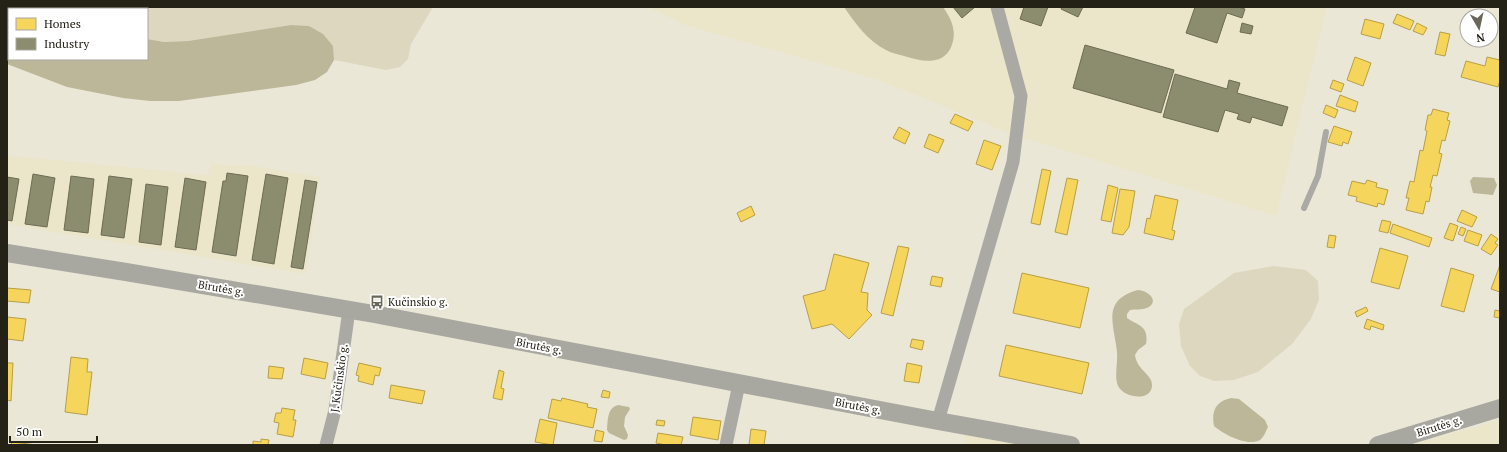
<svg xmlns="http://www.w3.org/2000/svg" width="1507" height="452" viewBox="0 0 1507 452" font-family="'PT Serif',serif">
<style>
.built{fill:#ebe5ca}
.green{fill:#dcd7be}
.water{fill:#bcb798}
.homes{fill:#f6d55c;stroke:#b79f47}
.industry{fill:#8c8c6e;stroke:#6d6c54}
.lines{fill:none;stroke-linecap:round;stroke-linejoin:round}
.lane{stroke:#aaa9a3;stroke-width:6}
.street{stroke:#aaa9a3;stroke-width:13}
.secondary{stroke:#a9a8a0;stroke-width:18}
.labels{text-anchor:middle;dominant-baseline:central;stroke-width:4;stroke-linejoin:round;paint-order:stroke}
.street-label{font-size:11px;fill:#242217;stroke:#fff}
.poi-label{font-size:11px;fill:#242217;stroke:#fff;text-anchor:start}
</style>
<rect width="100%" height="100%" fill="#eae7d7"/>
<path class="built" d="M648 7H1327L1276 216 1009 133 879 80 685 25Z
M8 155 208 175 211 164 252 166 320 177 306 274 7 224Z
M1500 420V445H1411Z
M964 434 1019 445H966Z"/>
<path class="green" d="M36 7H433L411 44 408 59 400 67 386 70 334 60 333 46 309 26 291 25 188 41 164 42 147 39V9H44Z
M1274 266 1306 270 1318 281 1319 300 1311 319 1292 344 1258 372 1234 380 1214 381 1200 376 1190 366 1181 346 1179 324 1184 309 1234 273Z"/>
<path class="water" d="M7 7H36L44 9H9V59H147V39L164 42 188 41 291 25 309 26 323 34 333 46 334 60 327 72 315 80 296 85 179 101H150L123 98 67 87 7 64Z
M844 7H943C950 17 956 28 953 41 947 67 923 62 904 56 898 54 891 53 886 50 868 41 855 23 844 7Z
M1473 177 1494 178 1497 185 1493 195 1473 193 1470 181Z
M1138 290C1151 291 1159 303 1147 308 1142 310 1135 309 1130 310L1127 314V318C1139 326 1149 326 1146 344L1138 350 1135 355C1137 371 1153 374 1152 386 1151 402 1124 398 1118 386 1114 376 1118 363 1117 352 1114 324 1101 300 1138 290Z
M1231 398 1239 399 1265 420 1268 427C1266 431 1264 437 1260 440 1247 447 1223 434 1214 426 1211 411 1216 401 1231 398Z
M618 405 629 407 630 409 625 417 624 426 628 435 627 439 624 440 609 433 607 430C608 420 607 408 618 405Z"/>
<path class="homes" d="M1397 14 1414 21 1410 30 1393 23Z
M1365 19 1384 24 1380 39 1361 34Z
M1417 23 1427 28 1423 35 1413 31Z
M1440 32 1450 34 1445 56 1435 54Z
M1355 57 1371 63 1363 86 1347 80Z
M1487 57 1500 60V80L1498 87 1461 77 1466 61 1485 66Z
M1333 80 1344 84 1341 92 1330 88Z
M1340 95 1358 102 1355 112 1336 106Z
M1326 105 1338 110 1335 118 1323 113Z
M1433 109 1449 113 1447 120 1450 121 1445 141 1442 140 1439 153 1442 154 1437 176 1433 175 1430 187H1432L1429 202 1426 201 1423 214 1406 210 1409 198H1406L1410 181 1414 182 1420 150 1423 151 1427 131 1425 130 1428 115H1431Z
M955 114 973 122 968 131 950 123Z
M1334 126 1352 132 1348 144 1343 142 1342 146 1328 142Z
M899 127 910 133 905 144 893 138Z
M929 134 944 140 938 153 924 147Z
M984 140 1001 146 992 170 976 164Z
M1042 169 1051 171 1040 225 1031 223Z
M1067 178 1078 180 1067 235 1055 232Z
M1367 180 1377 183 1376 187 1388 190 1384 205 1378 203 1377 207 1356 201 1357 197 1348 195 1352 181 1365 184Z
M1108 185 1118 188 1111 222 1101 220Z
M1120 189 1135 191 1129 227 1123 235 1112 233Z
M1155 195 1178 200 1172 230 1175 231 1173 240 1144 233 1147 218 1150 219Z
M751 206 755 215 741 222 737 213Z
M1462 210 1477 217 1472 227 1457 221Z
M1382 220 1391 222 1388 233 1379 231Z
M1450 223 1458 226 1453 241 1444 238Z
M1393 224 1432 238 1429 247 1390 233Z
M1461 227 1466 229 1463 236 1458 234Z
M1468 230 1482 235 1478 246 1464 241Z
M1491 234 1498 239 1495 243 1498 245 1491 255 1481 249Z
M1329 235 1336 236 1334 248 1327 247Z
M898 246 909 248 893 316 881 313Z
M1380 248 1408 256 1399 289 1371 282Z
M834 254 869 263 861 292 868 293 867 310 872 315 849 339 832 324 812 329 803 296 825 290Z
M1500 265V292L1491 289Z
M1451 268 1474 275 1464 312 1441 306Z
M1022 273 1089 288 1080 328 1013 313Z
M932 276 943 278 941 287 930 285Z
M7 288 31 290 29 303 7 301Z
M1366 307 1368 311 1357 317 1355 312Z
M1495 310 1500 311V318L1494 317Z
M7 317 26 319 23 341 7 339Z
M1367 319 1384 325 1383 330 1371 326 1370 330 1364 328Z
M912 339 924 341 922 350 910 347Z
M1006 345 1089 363 1082 394 999 376Z
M71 357 88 359 87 372H92L87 415 65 412Z
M304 358 328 363 325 379 301 374Z
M7 363H13L11 401 7 400Z
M359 363 381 368 379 376 375 375 373 385 358 381 359 376 356 375Z
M907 363 922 366 919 383 904 381Z
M269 366 284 368 282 379 268 378Z
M499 370 504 372 501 388 504 389 502 400 493 398Z
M391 385 425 391 422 404 389 398Z
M603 390 610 392 609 398 601 397Z
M562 398 588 404 587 407 597 409 593 428 548 418 552 399 561 401Z
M282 408 295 410 293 420H296L293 437 277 434 279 423 274 422 276 413H281Z
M693 417 721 421 718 440 690 435Z
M540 419 557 423 553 445 535 442Z
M657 420 665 421 664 426 656 425Z
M751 429 766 431 764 445H749Z
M596 430 604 432 602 442 594 441Z
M658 433 683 437 681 445H666L656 443Z
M261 439 269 440 268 445H253V441L261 442Z
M12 442 37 445H11Z"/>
<path class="industry" d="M953 7H975L962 18Z
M1024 7H1048L1041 26 1020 19Z
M1062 7H1083L1078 17 1061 9Z
M1195 7H1238L1245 9 1242 18 1227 13 1217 43 1186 33Z
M1242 23 1253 26 1251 34 1240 32Z
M1085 45 1174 70 1161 113 1073 88Z
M1175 74 1227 89 1229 80 1240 83 1237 93 1288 107 1282 126 1252 117 1250 123 1237 119 1239 114 1225 110 1218 132 1163 117Z
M227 173 248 176 236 256 212 252 223 181H226Z
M33 174 55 178 47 227 25 224Z
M266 174 288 178 274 264 252 260Z
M71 176 94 179 88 233 64 230Z
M109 176 132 179 124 238 101 235Z
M7 177 19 179 12 221 7 220Z
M185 178 206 182 196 250 175 247Z
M305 180 317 182 303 269 291 267Z
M146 184 168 187 161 245 139 242Z"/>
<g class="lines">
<path class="lane" d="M1304 208 1318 176 1326 132"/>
<path class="street" d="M938 421 1013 162 1021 96 997 7
M326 445 335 410 349 310
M726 445 739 384"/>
<path class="secondary" d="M7 253 126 272 374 314 938 421 1071 445
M1378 445 1500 408"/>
</g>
<defs>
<g id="bus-bare" transform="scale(1.08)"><path d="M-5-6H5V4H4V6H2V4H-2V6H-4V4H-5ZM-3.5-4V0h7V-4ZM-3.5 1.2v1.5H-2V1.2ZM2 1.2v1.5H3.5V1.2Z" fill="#69675a" stroke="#fff" stroke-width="2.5" paint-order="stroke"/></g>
</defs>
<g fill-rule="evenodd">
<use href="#bus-bare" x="377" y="302"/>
</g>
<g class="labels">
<g class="street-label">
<text transform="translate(221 288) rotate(10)">Birutės g.</text>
<text transform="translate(539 346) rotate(11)">Birutės g.</text>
<text transform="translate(339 378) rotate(-82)">J. Kučinskio g.</text>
<text transform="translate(858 406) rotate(11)">Birutės g.</text>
<text transform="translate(1439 426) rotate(-17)">Birutės g.</text>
</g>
<g class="poi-label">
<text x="388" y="302">Kučinskio g.</text>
</g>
</g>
<rect width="1507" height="452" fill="none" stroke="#242217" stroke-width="16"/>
<rect x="8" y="8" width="140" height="52" fill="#ffffff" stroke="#a7a7a2"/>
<rect x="16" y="18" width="20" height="12" fill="#f6d55c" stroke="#a7a7a2"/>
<text x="44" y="28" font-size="12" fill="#242217">Homes</text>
<rect x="16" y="38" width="20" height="12" fill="#8c8c6e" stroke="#a7a7a2"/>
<text x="44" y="48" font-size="12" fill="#242217">Industry</text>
<g transform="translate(1479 28) rotate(171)"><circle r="19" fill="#ffffff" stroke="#a7a7a2"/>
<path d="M0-3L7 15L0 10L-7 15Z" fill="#69675a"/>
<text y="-6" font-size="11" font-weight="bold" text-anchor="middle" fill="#242217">N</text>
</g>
<path d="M10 436v6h87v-6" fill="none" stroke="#242217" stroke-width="2"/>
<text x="16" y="436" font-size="12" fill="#242217" stroke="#ffffff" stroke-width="3" paint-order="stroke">50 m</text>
</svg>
